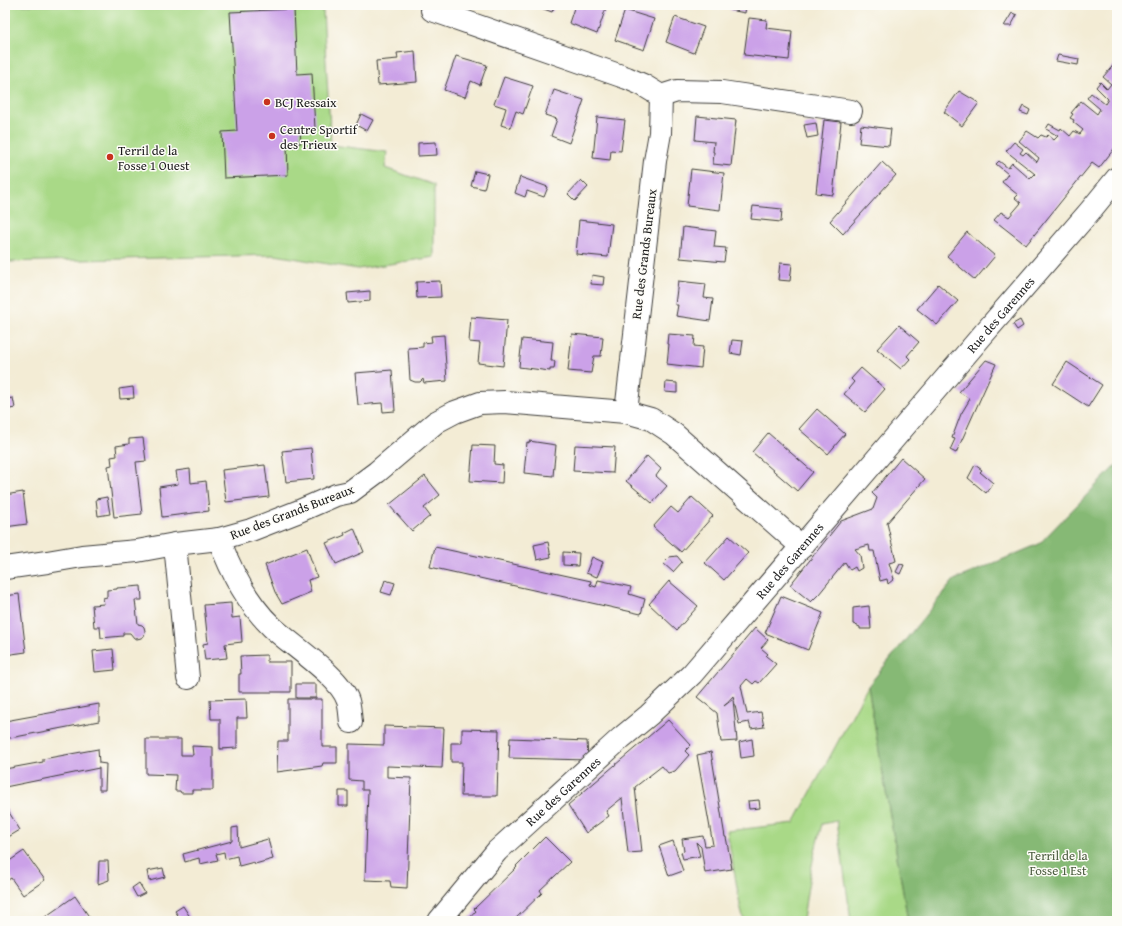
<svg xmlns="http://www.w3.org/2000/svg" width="1122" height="926" viewBox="0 0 1122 926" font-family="'Gentium Book Plus',serif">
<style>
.green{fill:#a9d987;stroke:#627a52}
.forest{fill:#86b974;stroke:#516a48}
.building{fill:#cba1e8}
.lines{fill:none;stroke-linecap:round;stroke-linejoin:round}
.minor-casing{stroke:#3c3b38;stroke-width:24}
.minor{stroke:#fff;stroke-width:22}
.poi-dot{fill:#c8321e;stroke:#fdfcf7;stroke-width:1.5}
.labels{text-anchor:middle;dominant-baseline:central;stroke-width:3;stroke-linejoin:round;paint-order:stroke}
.poi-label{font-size:13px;fill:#1c1c1c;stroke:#fdfcf7;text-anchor:start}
.street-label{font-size:13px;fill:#1c1c1c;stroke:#fdfcf7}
.park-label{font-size:13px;fill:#4d5e41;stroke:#fdfcf7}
</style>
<rect width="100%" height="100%" fill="#fdfcf7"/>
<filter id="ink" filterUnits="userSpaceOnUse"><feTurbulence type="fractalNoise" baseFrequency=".025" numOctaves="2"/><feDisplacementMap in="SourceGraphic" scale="8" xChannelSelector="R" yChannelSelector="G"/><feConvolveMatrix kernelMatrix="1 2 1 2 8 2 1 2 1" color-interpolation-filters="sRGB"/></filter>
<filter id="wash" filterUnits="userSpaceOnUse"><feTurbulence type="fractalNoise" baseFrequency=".012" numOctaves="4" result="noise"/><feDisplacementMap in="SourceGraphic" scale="16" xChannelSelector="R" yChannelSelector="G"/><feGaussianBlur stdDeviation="0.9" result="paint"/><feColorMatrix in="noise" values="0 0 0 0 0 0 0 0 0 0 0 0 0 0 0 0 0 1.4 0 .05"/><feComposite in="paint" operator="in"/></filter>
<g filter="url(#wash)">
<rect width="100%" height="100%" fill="#f3ecd5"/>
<path class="green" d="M5 5H314V9L323 11 331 145 387 152 385 168 434 185V257L358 269 275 255 5 262Z
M868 686 908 921H851L837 821 822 824C813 856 807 888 803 921H744L741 910 727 831 794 823Z"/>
<path class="forest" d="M1117 464V921H908L868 686 954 580 1039 544Z"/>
<g id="blocks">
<path class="building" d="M533 5H555L552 12Z
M575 5H607L597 34 569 23Z
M731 5H746L745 13 730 10Z
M294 9 297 74 312 73 315 129 300 130 301 143 287 144 288 175 224 178 222 132 237 131 230 12Z
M625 10 654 19 644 50 615 40Z
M1012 13 1017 15 1011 26H1004Z
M675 17 704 27 694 53 666 42Z
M749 18 767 20 766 28 792 31 789 60 744 55Z
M415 51 417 82 378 85 376 61 398 59 397 53Z
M1058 55 1079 59 1078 65 1056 61Z
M456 56 487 65 480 85 471 81 465 97 444 90Z
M1117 61V145L1099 168 1092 163 1026 245 994 220 1001 212 1009 217 1021 203 1015 198 1018 195 1002 182 1008 174 996 164 999 161 1008 168 1012 163 1030 179 1035 174 1006 151 1014 142 1023 149 1020 153 1023 155 1026 152 1037 162 1039 158 1019 141 1027 131 1038 138 1041 135 1046 137 1048 135 1054 140 1058 136 1046 129 1049 124 1060 130 1061 128 1070 136 1074 131 1080 134 1083 130 1073 122 1074 120 1070 118 1073 114 1071 113 1081 101 1097 114 1100 109 1087 98 1091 93 1105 104 1108 99 1096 87 1100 82 1107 89 1111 84 1103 77Z
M504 77 533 86 523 114 516 111 510 128 501 125 506 108 494 104Z
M554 90 584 100 569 143 551 136 557 119 545 115Z
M959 91 979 103 962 126 944 112Z
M1023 106 1030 110 1028 115 1020 112Z
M361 114 373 120 367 131 356 125Z
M697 116 736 120 731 166 713 164 714 152H713L714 142 695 140Z
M597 117 625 120 621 151 611 150 610 160 593 158Z
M824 120 841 122 833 195 816 193Z
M816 123 818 136 807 138 804 125Z
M861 125 891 129 889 146 859 143Z
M436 142 437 155 418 156V143Z
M882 162 896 175 843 234 830 221Z
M691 169 724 173 720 210 687 206Z
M475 171 488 174 484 189 471 186Z
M520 177 548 187 544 197 527 191 525 197 515 193Z
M581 180 588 187 575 201 568 194Z
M753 206 782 209 781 222 751 219Z
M579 220 612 224 608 257 576 254Z
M683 227 716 231 714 247 726 248 724 262 680 258Z
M967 232 995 256 975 280 947 256Z
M780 263 792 264 790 281 778 280Z
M592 275 604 277 603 285 591 284Z
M440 281 441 297 417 298 416 282Z
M678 281 706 284 704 298 713 299 710 321 676 316 678 305H675Z
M938 284 958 301 937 325 917 309Z
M370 291V301L348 303 347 293Z
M471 317 507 320 503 366 478 363 480 343 469 342Z
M1020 320 1023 326 1017 330 1013 324Z
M899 325 919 342 907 356 910 359 901 369 877 349Z
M572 334 603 337 601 356H594L591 373 568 371Z
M668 334 695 336 694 346 703 347 701 368 667 364 669 344H667Z
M444 335 447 381 424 383 423 379 420 382H415L410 380 408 348 423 347V343L432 342 431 336Z
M522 339 553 342 551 361H555L554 369H550V371L519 367Z
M732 340 743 341 741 355 730 353Z
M986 360 996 364 956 453 950 450 955 439 952 438 961 414 970 399 959 392Z
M1067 362 1102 385 1088 407 1053 384Z
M861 368 885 389 865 412 844 394 854 382 851 379Z
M392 370 395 411 383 412 382 403 358 405 355 373Z
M666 382 677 383V393L665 392Z
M133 387 134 398 120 399 119 389Z
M13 398 15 408 5 410V399Z
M817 409 845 434 828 454 799 429Z
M768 433 813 472 797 491 752 452Z
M143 438 146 461 136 462 142 514 114 517 108 466 112 465 111 457 117 456 116 446 129 444V439Z
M529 441 556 445 553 476 524 473 527 442 529 443Z
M473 445 495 446 494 464 503 465 502 483 470 481Z
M575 445 615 447 613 473 573 471Z
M311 448 314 479 286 482 282 451Z
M647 456 661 469 656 476 667 486 652 503 626 481Z
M901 458 925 479 887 523 896 561 889 563 894 579 888 584 887 579 880 581 874 551H870L869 545 855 549 860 555 862 568 857 571 855 567 850 570 845 562 819 594 811 602 790 585 841 521 873 509 877 498 872 493Z
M265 465 269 497 226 502 222 470Z
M975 465 982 470 980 472 993 483 986 493 968 478Z
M190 469 191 483 206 481 209 511 162 517 159 487 178 484 176 471Z
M425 476 440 495 424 508 430 516 412 531 389 505Z
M23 492 27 524 5 527V495Z
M107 497 110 514 98 516 96 499Z
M692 497 713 516 681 552 653 527 671 507 678 513Z
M354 528 364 552 336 564 326 543 345 535 344 533Z
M729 536 748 553 724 580 705 563Z
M548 542 551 557 537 560 534 545Z
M435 547 591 581 590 585 596 587 598 580 631 587 629 594 645 599 641 614 430 567Z
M307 548 317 577 308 580 311 592 282 604 275 592 265 565Z
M563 552 579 553 578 566 563 565Z
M677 556 682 562 673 572 663 563 669 557Z
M592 557 603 562 597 577 586 573Z
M900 564 904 565 900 574 896 572Z
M385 580 395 583 391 595 381 592Z
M669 581 698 606 677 630 649 604Z
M141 586 142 600H135L138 624 142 625 144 627 145 631 144 636 141 638 137 639 134 638 130 633H123V636L101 638 100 627H94L92 605 104 604 103 598 107 597V590L117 589V588Z
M19 594 26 652 5 655V596Z
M781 596 823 613 808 650 765 633Z
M231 603 232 618 240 617 242 642 225 644 227 658 205 660 203 644 208 643 204 605Z
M869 606 871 629H860V627L853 624V608Z
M755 628 768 640 761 648 768 654 766 656 776 664 759 683 756 681 753 684 747 679 741 686 747 714 761 712 764 727 751 729 749 722 739 724 733 696 724 706 733 699 737 741 721 742 717 713 697 697Z
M113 649 115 670 95 672 93 651Z
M267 655V662H291V692H239V674H241L240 656Z
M296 684H316V698H296Z
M246 699 247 718H237V748L220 749V719H211L210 700Z
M288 699H322V747H337V763H323L322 766 277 772 278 741H288Z
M99 704V721L5 739V721Z
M668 720 691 745 685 751 689 755 675 771 668 773 662 766 635 787 642 852 628 853 622 798 606 811 609 816 586 833 568 805Z
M384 726 444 728 442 768 387 766V777L411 778 407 888 391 887 390 881 365 880 368 790H362V781L349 780V744L384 745Z
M462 729 499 730 497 796H461L462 762H451V743H462Z
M510 738 587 741 588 760 509 758Z
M146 739H181V755H193L192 746 213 747V790H192V793H181L180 791H175L176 775 146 774Z
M752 739 754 756 741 758 739 742Z
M98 749 99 763 106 764 105 790H99V768L5 787V769L43 762V759Z
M711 752 725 837H726L732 869 705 873 701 847 696 842 700 856 683 859 681 852 684 851 682 839 703 836 705 846 713 845 697 755Z
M339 791H348V806H339Z
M759 800 760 808 749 809 748 801Z
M5 806 20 830 5 839Z
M238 827 239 847 268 839 273 859 255 864 254 862 239 866 237 856 225 859 224 852 216 854 218 860 200 864 199 858 185 862 183 854 232 841V828Z
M545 837 570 862 540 890 542 893 513 921H467L476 911 474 909 517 867 516 866Z
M673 841 683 871 669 876 659 846Z
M24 851 45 880 23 895 11 878 8 880 5 877V864Z
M99 861H108L109 880 98 884Z
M163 868 165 877 149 881 147 871Z
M139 883 145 893 137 897 132 888Z
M75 896 92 921H48L45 917Z
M183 906 190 917 185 921H182L175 911Z"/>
</g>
</g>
<g filter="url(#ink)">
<use href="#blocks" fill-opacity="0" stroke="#3c3b38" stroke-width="1"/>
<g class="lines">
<g class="minor-casing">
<g id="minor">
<path d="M432 10 627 78 643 85 661 96 660 133 655 161 626 412"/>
<path d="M661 96 677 91 722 92 851 111"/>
<path d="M219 539C231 572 247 603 272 627 292 646 340 676 348 701 350 708 350 715 351 722"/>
<path d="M175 544 188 678"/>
<path d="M5 568 47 562 82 556 137 551 175 544 219 539 251 530 297 512 336 495 350 492 377 472 436 422 455 412 480 403 505 402 576 408 626 412 651 419 674 434 802 547"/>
<path id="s1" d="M439 921 497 851 621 738 649 715 692 674 892 441 980 338 1090 211 1117 178"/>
</g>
</g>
<use href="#minor" class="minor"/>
</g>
</g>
<g class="poi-dot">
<circle cx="267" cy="102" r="4"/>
<circle cx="272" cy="136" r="4"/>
<circle cx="110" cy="157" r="4"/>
</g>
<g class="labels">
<g class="poi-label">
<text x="275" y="102">BCJ Ressaix</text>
<text x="280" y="129">Centre Sportif<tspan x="280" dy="15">des Trieux</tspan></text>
<text x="118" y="150">Terril de la<tspan x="118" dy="15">Fosse 1 Ouest</tspan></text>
</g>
<g class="street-label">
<text transform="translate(644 254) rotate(-83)">Rue des Grands Bureaux</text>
<text stroke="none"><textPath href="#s1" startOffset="828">Rue des Garennes</textPath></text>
<text transform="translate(292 512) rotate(-21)">Rue des Grands Bureaux</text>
<text stroke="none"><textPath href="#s1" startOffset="504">Rue des Garennes</textPath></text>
<text stroke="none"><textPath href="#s1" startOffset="180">Rue des Garennes</textPath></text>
</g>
<g class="park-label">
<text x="1058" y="855">Terril de la<tspan x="1058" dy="15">Fosse 1 Est</tspan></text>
</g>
</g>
<rect width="1122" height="926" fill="none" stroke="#fdfcf7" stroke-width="20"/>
</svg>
